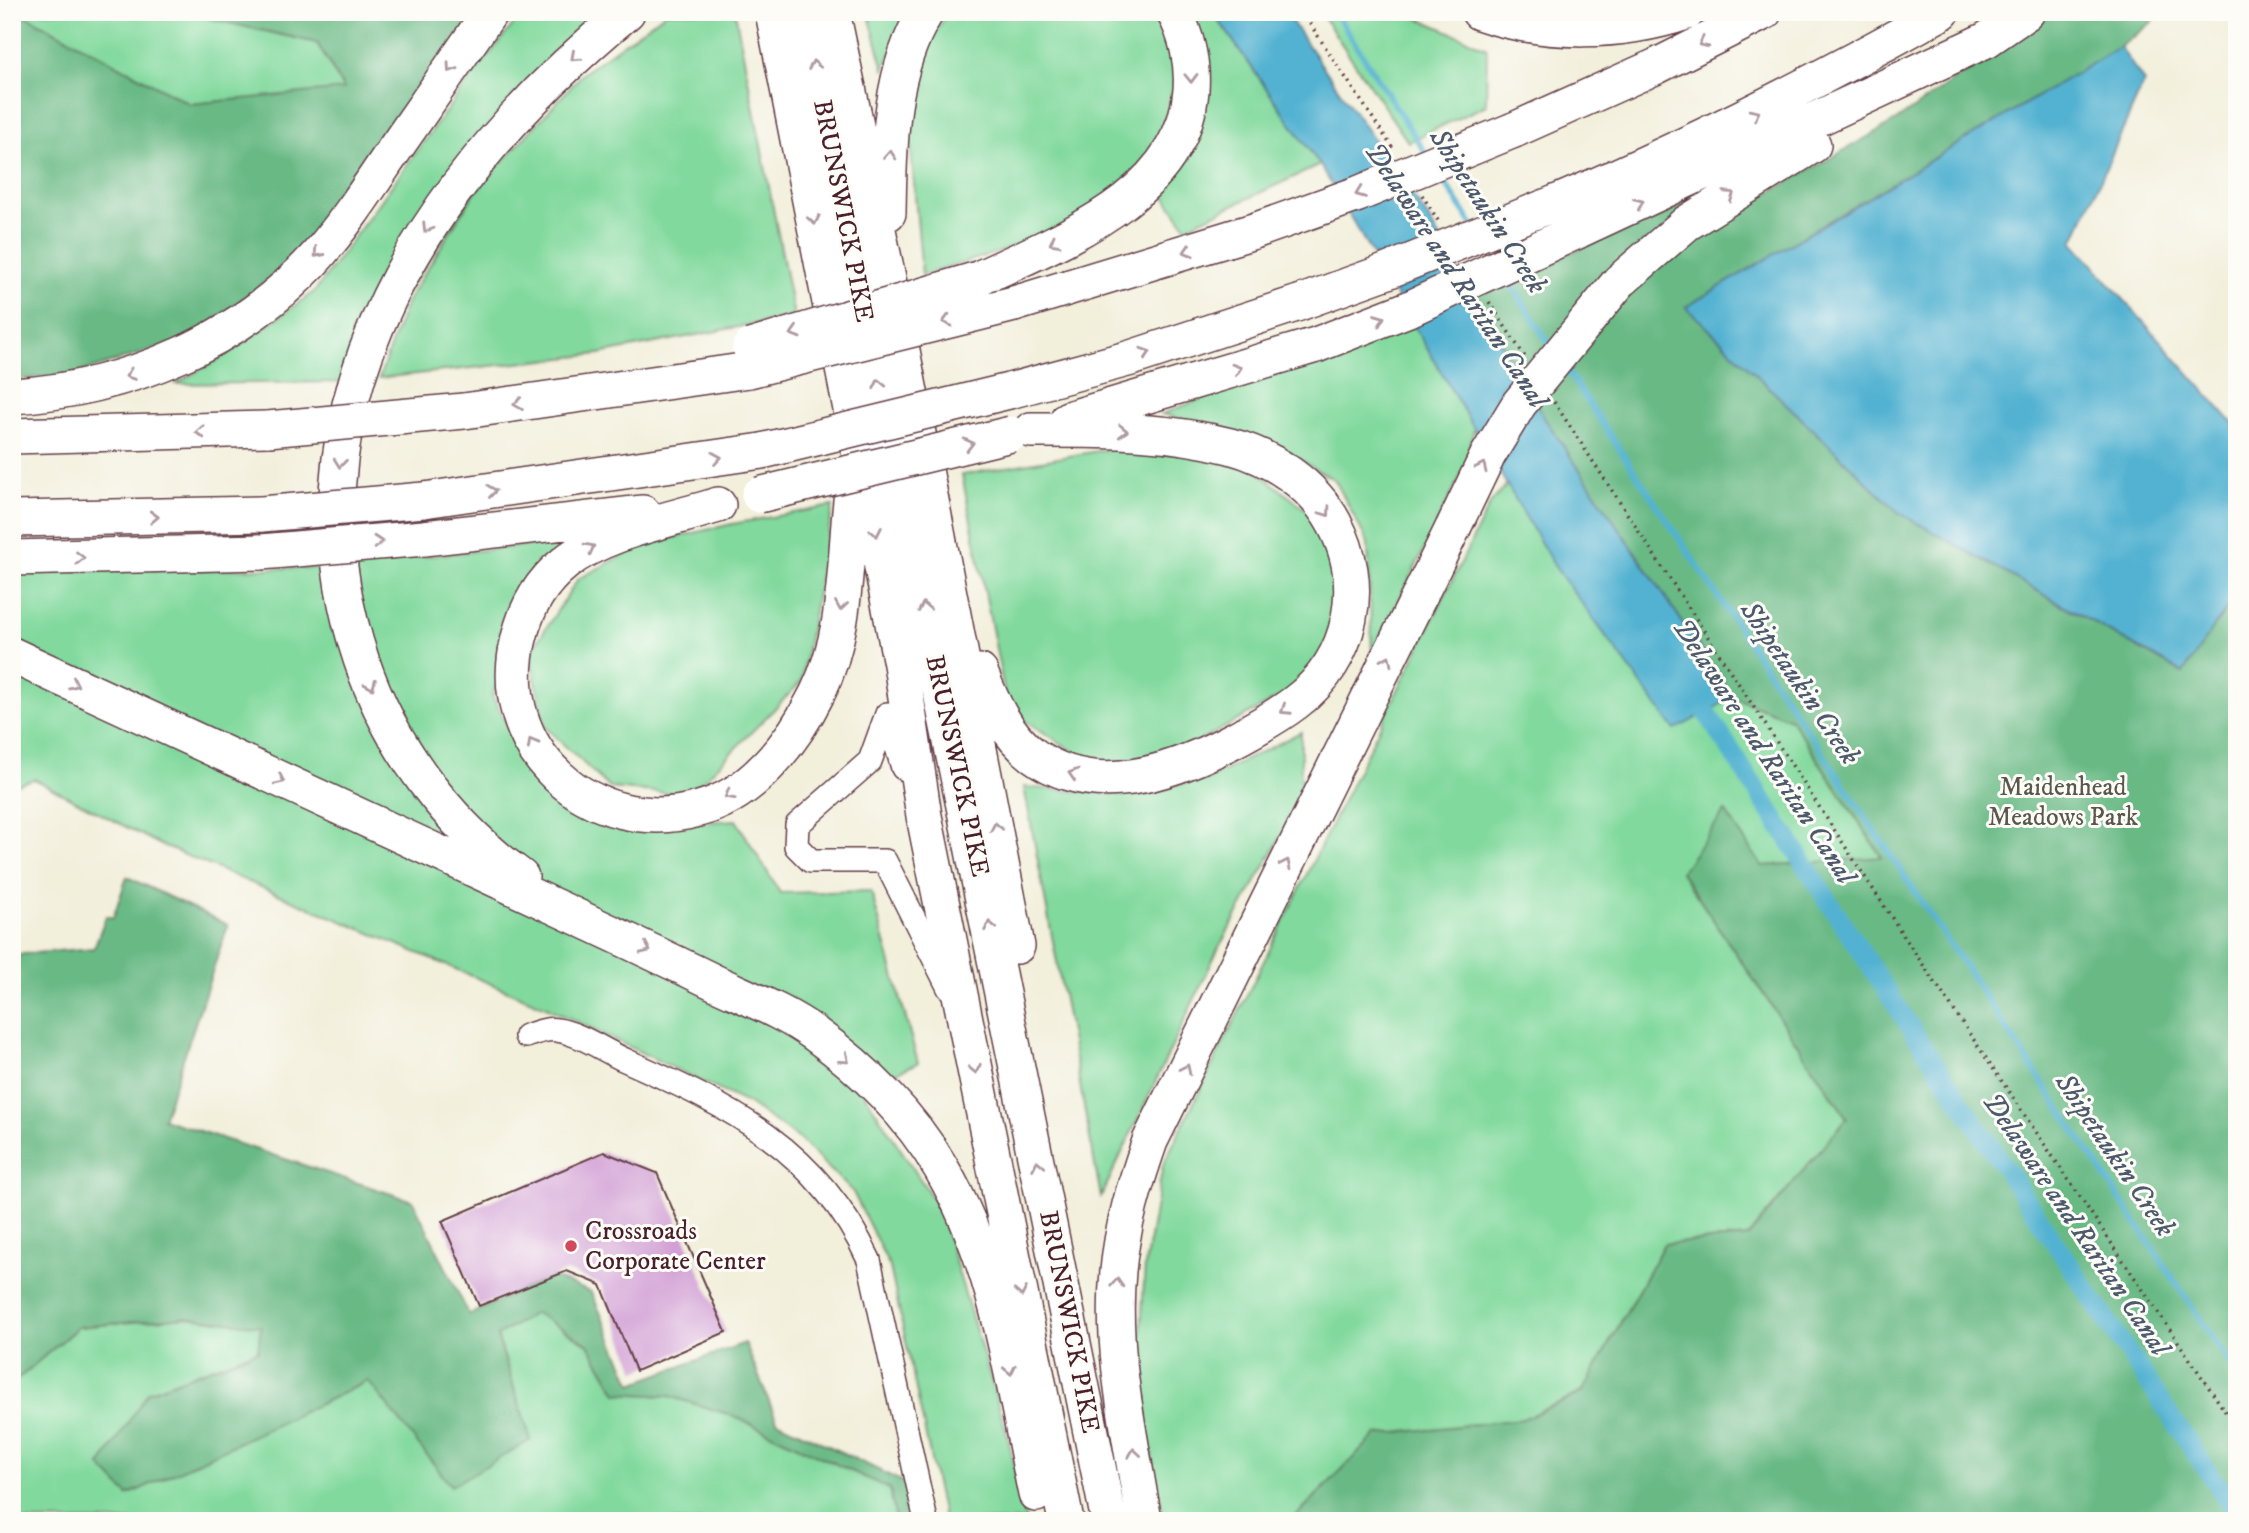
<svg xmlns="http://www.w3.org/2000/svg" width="2249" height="1533" viewBox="0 0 2249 1533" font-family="'IM FELL DW Pica',serif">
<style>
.green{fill:#81d99d;stroke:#667c64;stroke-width:2}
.forest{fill:#68b984;stroke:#596c58;stroke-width:2}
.water{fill:#52b2d1;stroke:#4e687e;stroke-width:2}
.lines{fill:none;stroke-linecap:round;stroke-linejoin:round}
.stream{stroke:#52b2d1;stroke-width:6}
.canal{stroke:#52b2d1;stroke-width:19}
.building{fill:#d19fd5}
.minor-casing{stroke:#633e45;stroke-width:26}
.highway-casing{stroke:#633e45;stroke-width:38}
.path{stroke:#633e45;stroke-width:3.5;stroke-dasharray:2 5;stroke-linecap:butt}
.minor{stroke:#fff;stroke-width:23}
.highway{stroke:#fff;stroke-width:35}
.highway-bridge-casing{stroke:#633e45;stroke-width:38;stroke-linecap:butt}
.highway-bridge{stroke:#fff;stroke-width:35}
.oneway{stroke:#ae9aa0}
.poi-dot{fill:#d1495b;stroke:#fdfcf7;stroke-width:2.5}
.labels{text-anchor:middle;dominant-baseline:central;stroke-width:6;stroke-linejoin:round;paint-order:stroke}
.street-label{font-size:26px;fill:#4a1f2b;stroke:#fdfcf7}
.park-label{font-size:26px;fill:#5a574d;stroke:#fdfcf7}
.poi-label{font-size:26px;fill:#4a1f2b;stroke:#fdfcf7;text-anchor:start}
.water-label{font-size:28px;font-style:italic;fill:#4d5a6d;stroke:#fdfcf7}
</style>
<rect width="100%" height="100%" fill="#fdfcf7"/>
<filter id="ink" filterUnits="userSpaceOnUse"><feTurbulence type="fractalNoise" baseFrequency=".0143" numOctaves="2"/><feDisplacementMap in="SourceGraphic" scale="14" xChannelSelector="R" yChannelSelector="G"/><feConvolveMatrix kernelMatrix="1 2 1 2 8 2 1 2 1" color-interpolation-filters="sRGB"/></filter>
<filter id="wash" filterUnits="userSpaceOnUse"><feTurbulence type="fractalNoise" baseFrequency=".00686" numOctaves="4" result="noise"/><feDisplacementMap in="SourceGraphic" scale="28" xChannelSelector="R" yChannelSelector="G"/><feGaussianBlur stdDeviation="1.57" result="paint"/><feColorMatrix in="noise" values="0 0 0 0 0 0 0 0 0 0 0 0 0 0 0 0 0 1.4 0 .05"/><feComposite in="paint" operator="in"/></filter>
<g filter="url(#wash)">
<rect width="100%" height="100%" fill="#f2efdb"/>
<path class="green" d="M19 12H181L317 43 344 90 190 104Z
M523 12H612L576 41 346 382 176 384 235 349 315 291 460 92Z
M667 12H735L794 316 599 354 379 378 407 301 476 191 583 73Z
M868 12H910L884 69Z
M949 12H1158L1177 76 1157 149 1103 207 1019 246 922 275 910 138 932 36Z
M1189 12H1213L1320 165 1186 227 1164 195 1195 139Z
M1320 12H1404L1487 48 1486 105 1408 142Z
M1410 319 1474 428 1466 465 1372 654 1368 543 1335 480 1264 440 1162 414Z
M1126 446 1243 460 1315 517 1344 591 1327 657 1284 695 1174 755 1094 764 1008 710 962 475Z
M1508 483 1675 729 1733 697 1791 719 1882 858 1681 872 1847 1118 1748 1237 1664 1244 1582 1392 1523 1419 1376 1436 1291 1521H1164L1138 1381 1145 1265 1163 1165 1490 504Z
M833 506 801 682 689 795 610 788 545 727 530 653 578 579 643 545 732 524Z
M559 542 492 696 541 791 609 829 736 820 780 893 871 891 918 1063 861 1089 939 1208 1006 1430 1027 1521H944L890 1267 853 1192 797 1137 747 1103 546 1007 161 845 34 779 12 786 17 733 12 731V572L318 568Z
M1301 732V801L1218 949 1101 1197 1024 787 1122 795 1208 779Z
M535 1312 588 1344 617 1393 669 1396 731 1415 890 1489 896 1521H12V1384L78 1327 186 1317 261 1325 258 1350 148 1392 127 1495 368 1381 531 1440 497 1335Z"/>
<path class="forest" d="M12 12H19L190 104 344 89 317 43 181 12H475L308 250 190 338 72 375 12 380Z
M2050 12H2165L2120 47 1686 307 1898 512 2182 673 2237 593V1521H1291L1376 1435 1523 1419 1582 1393 1664 1244 1748 1237 1847 1118 1681 872 1725 811 1762 866 1882 857 1791 719 1733 697 1545 419 1473 294 1686 204 1704 229 1896 121Z
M127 877 228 925 163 1119 413 1201 469 1315 550 1276 591 1292 632 1384 745 1343 777 1421 907 1484 914 1521H896L890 1489 731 1415 669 1396 617 1393 588 1344 535 1313 497 1336 531 1440 451 1486 368 1381 128 1495 100 1466 148 1392 258 1351 261 1326 186 1317 78 1327 12 1384V955L94 948 106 916 113 918Z"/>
<path class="water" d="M1213 12H1285L1428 218 1545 419 1733 697 1675 730 1555 567 1320 165Z
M2120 47 2144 82 2073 242 2237 428V593L2183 673 1898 512 1686 307Z"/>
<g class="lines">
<path class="stream" d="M1335 12 1426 154
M1438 172 1472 224
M1505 275 1552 348
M1564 366 2237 1374"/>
<path class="canal" d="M1693 692 1901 1013 2237 1515"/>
</g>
<g id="blocks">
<path class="building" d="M604 1152 657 1173 726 1332 636 1371 601 1285 567 1271 479 1306 442 1221Z"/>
</g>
</g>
<g filter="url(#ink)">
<use href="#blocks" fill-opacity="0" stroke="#633e45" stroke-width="2"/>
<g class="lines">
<g class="minor-casing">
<path id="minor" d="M903 768 887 714 870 761 797 825 796 846 811 861H885L949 988
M526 1036C535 1033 547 1028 557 1030 579 1033 605 1051 625 1060 731 1107 818 1149 869 1260L926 1521"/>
</g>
<g class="highway-casing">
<path id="highway" d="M773 12 901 664 924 816 1066 1521
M803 12 1109 1521
M832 12 887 273 1017 946
M1479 12C1545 35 1621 34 1687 12
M1514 130 1657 66 1764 12
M1558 202C1692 145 1815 83 1942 12
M888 213C889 146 889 71 926 12
M1577 231 1986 40 2027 12
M978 279C1061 240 1183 196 1191 90 1193 64 1187 35 1174 12
M1619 282 1687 223 1813 145
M1014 304 1254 231
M1009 391 1131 358 1299 303
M12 396C127 389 240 342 318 255 345 224 367 190 390 156 423 108 457 60 490 12
M464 411 749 370
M1068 419 1316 345
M12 436 268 429
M424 500 762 451
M718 505C671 520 603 532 565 563 541 582 526 609 519 638 491 749 591 839 699 809 753 795 793 742 817 694 851 626 843 549 854 476
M12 519 262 514
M424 538 643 513
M12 558 261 552
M12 655C190 739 369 821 547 903 603 929 659 955 714 982 748 998 785 1012 815 1034 864 1069 911 1116 941 1168 999 1266 1013 1384 1036 1494
M980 672C992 703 1006 734 1033 755 1093 799 1168 774 1228 743 1251 731 1275 718 1296 702 1353 659 1367 584 1334 523 1313 484 1272 457 1230 446 1165 429 1098 430 1031 430
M521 877C447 823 390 746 361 659 274 399 435 171 627 12
M1144 1521C1131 1439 1110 1354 1118 1271 1122 1226 1135 1184 1150 1141L1453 528"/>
</g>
<path class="path" d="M1302 12 1394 150
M1422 195 1439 222
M1489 302 1525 357
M1554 402 1909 944 2237 1429"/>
<use href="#minor" class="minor"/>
<use href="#highway" class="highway"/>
<g class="highway-bridge-casing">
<path id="highway-bridge" d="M1254 231 1358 194 1514 130
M1299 303 1385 272 1558 202
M1316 345 1411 308 1577 231
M750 347 978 279
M749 370 1014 304
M268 429 464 411
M762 451 1009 391
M759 495 1011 434
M262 514 424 500
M1453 528 1488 455 1519 404 1619 282
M261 552 424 538"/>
</g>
<use href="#highway-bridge" class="highway-bridge"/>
</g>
<defs><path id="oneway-chevron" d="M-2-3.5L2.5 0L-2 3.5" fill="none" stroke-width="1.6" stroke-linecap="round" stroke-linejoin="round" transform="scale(1.75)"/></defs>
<g class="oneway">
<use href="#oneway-chevron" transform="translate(1703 43) rotate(153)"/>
<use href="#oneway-chevron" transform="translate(575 57) rotate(138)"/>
<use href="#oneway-chevron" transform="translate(814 65) rotate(-101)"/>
<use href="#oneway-chevron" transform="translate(451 68) rotate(125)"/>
<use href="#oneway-chevron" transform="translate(1191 78) rotate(89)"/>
<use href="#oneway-chevron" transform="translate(1755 114) rotate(-27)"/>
<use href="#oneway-chevron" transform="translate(890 155) rotate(-86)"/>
<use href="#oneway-chevron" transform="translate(1360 193) rotate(159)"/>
<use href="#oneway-chevron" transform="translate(1730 195) rotate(-33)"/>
<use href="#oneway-chevron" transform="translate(1639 203) rotate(-24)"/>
<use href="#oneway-chevron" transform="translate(814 220) rotate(79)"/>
<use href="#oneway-chevron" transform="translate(427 228) rotate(122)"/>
<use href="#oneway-chevron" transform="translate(1054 242) rotate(151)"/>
<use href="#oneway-chevron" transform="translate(1188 251) rotate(163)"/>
<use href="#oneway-chevron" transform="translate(318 253) rotate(132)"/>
<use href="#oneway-chevron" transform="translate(1380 319) rotate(-21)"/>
<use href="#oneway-chevron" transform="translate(947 321) rotate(166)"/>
<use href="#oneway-chevron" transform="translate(795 333) rotate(163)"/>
<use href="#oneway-chevron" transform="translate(1146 353) rotate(-18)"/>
<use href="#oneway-chevron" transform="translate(1237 369) rotate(-17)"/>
<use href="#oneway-chevron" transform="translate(130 375) rotate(160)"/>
<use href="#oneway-chevron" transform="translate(879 384) rotate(-102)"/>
<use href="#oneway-chevron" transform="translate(518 404) rotate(172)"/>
<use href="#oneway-chevron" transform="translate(1123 431) rotate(2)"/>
<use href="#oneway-chevron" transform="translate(200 432) rotate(177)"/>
<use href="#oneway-chevron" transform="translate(969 444) rotate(-14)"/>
<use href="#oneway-chevron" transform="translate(717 458) rotate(-9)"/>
<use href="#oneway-chevron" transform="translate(340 463) rotate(96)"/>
<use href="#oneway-chevron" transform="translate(1482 467) rotate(-65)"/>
<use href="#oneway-chevron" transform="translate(492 491) rotate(-8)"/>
<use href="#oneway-chevron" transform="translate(1326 512) rotate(54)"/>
<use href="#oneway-chevron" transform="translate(154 517) rotate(-2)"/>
<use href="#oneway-chevron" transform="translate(876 532) rotate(79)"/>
<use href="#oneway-chevron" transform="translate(378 542) rotate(-5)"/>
<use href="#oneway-chevron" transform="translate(590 548) rotate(-28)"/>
<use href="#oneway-chevron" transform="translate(80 558)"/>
<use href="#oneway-chevron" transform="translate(841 606) rotate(99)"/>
<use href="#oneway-chevron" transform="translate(924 607) rotate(-101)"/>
<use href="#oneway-chevron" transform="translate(1387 660) rotate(-64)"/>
<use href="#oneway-chevron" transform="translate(74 684) rotate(25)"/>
<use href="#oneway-chevron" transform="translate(371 685) rotate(67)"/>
<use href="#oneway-chevron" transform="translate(1285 710) rotate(147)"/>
<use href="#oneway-chevron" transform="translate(532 743) rotate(-119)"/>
<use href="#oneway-chevron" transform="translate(1073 774) rotate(-163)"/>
<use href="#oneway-chevron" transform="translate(280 780) rotate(25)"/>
<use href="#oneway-chevron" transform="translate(729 795) rotate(150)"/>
<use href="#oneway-chevron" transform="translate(996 827) rotate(-101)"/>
<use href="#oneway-chevron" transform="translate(1286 864) rotate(-64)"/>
<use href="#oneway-chevron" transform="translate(990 926) rotate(-102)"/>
<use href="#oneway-chevron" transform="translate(646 949) rotate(25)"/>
<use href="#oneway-chevron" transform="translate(845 1059) rotate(41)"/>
<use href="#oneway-chevron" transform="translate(975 1069) rotate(78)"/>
<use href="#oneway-chevron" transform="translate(1186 1069) rotate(-64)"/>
<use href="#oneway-chevron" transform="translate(1038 1165) rotate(-101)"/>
<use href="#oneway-chevron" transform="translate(1117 1283) rotate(-87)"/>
<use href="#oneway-chevron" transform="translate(1021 1292) rotate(79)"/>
<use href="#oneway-chevron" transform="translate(1010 1370) rotate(78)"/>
<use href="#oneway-chevron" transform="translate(1134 1453) rotate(-99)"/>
</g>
</g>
<circle class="poi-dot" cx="571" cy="1246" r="7"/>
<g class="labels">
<g class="street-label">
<text transform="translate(843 211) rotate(79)">BRUNSWICK PIKE</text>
<text transform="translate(957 766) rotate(78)">BRUNSWICK PIKE</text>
<text transform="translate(1069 1322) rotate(79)">BRUNSWICK PIKE</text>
</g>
<g class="park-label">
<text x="2063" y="787">Maidenhead<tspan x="2063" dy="30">Meadows Park</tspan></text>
</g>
<g class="poi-label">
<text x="585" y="1231">Crossroads<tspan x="585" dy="30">Corporate Center</tspan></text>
</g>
<g class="water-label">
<text transform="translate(1488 211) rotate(57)">Shipetaukin Creek</text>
<text transform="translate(1456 275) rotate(57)">Delaware and Raritan Canal</text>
<text transform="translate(1800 683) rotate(56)">Shipetaukin Creek</text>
<text transform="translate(1764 751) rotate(57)">Delaware and Raritan Canal</text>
<text transform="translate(2115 1155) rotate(56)">Shipetaukin Creek</text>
<text transform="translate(2076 1224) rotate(56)">Delaware and Raritan Canal</text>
</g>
</g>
<rect width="2249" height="1533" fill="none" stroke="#fdfcf7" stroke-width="42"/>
</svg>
